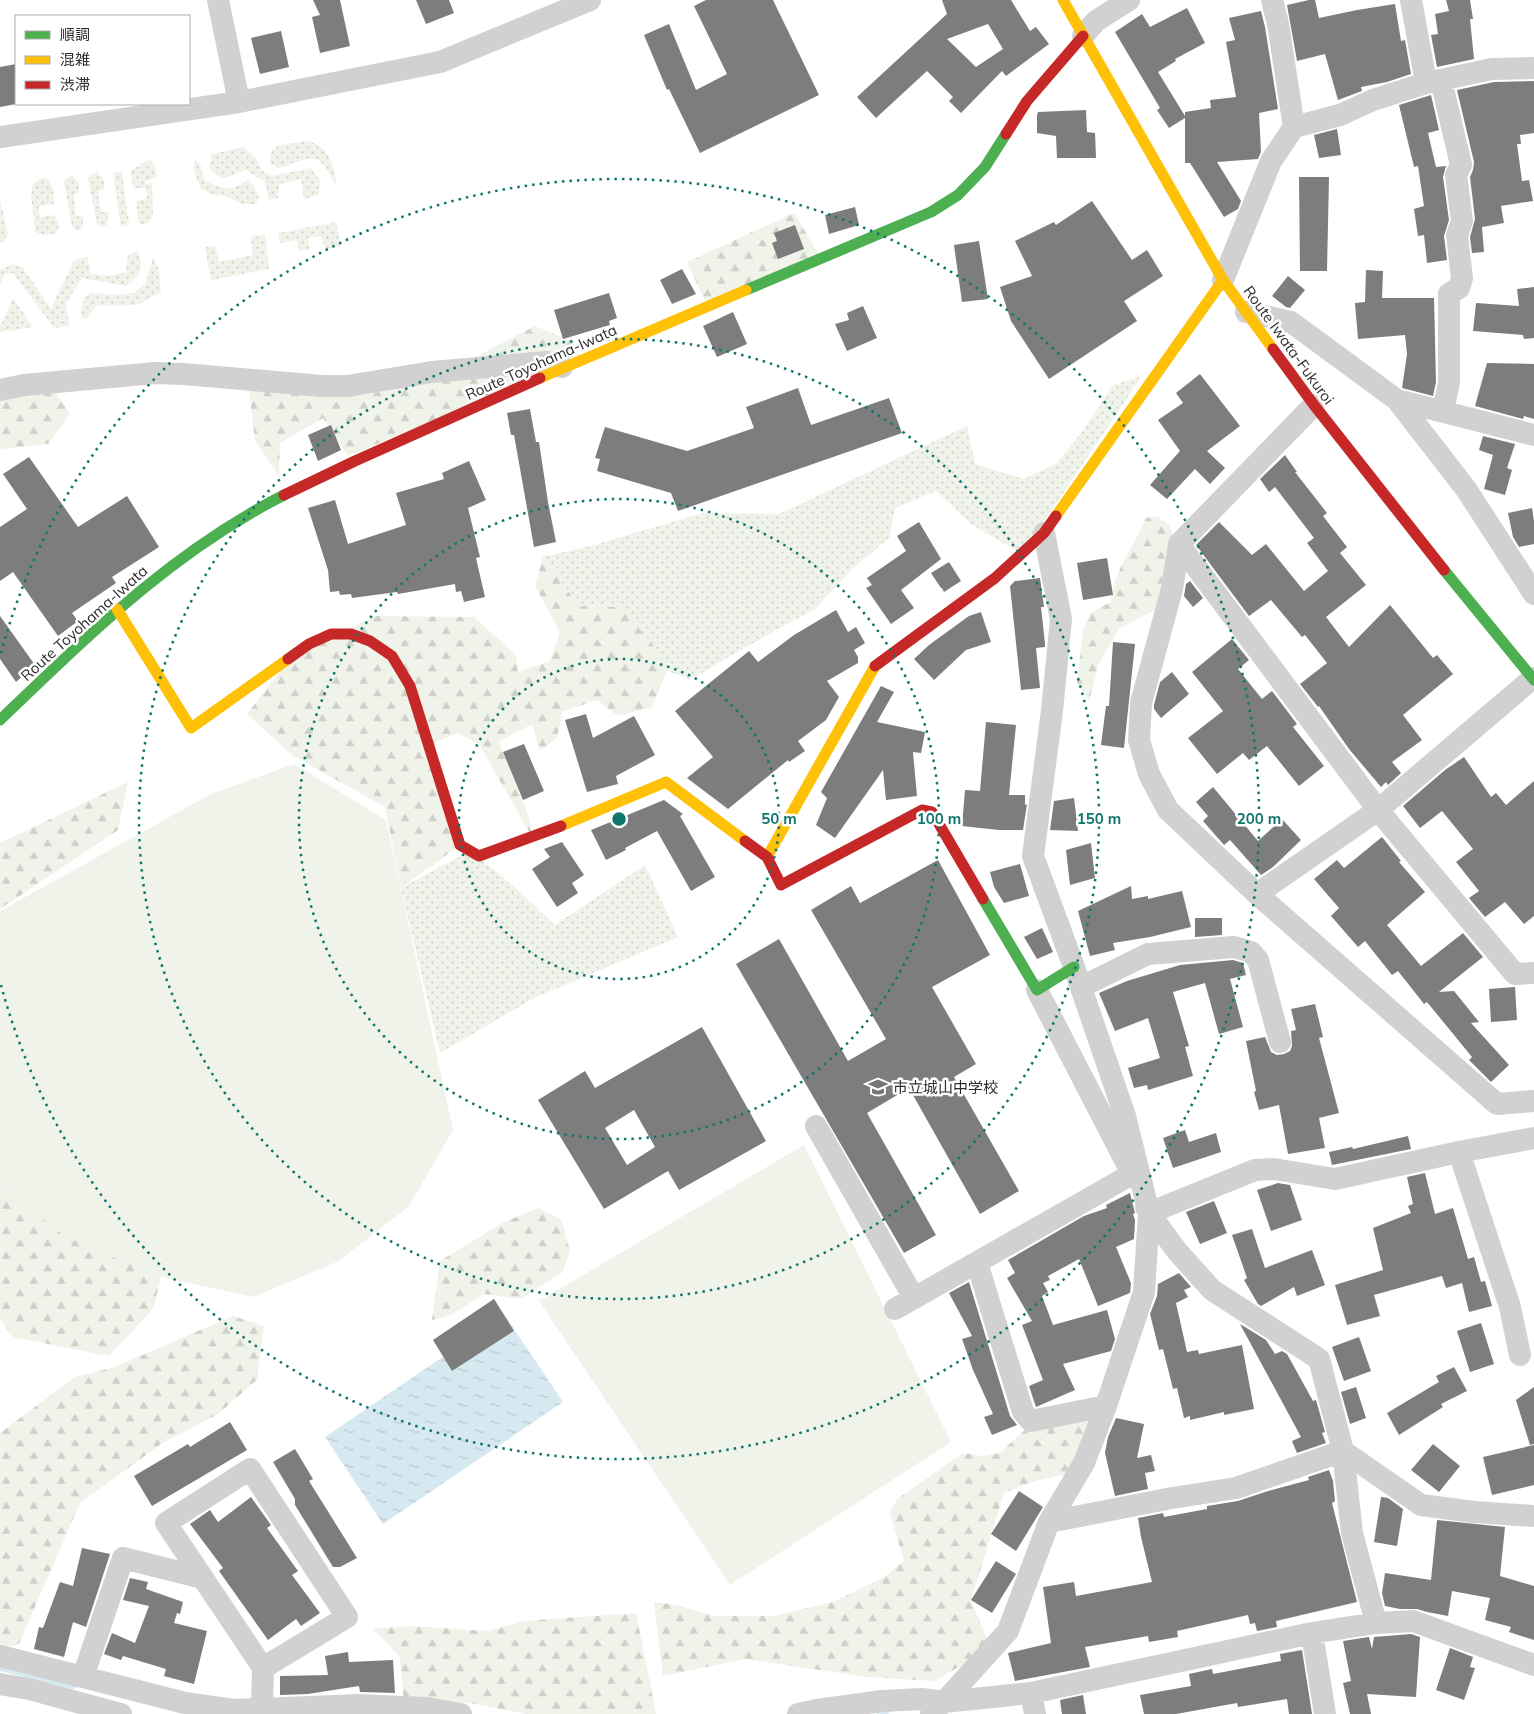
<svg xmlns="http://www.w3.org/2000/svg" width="1534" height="1714" viewBox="0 0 1534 1714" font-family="Mulish,'Noto Sans JP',sans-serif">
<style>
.grass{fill:url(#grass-dots)}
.forest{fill:url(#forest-firs)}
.pitch{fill:#f0f3ea}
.water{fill:url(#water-ripples)}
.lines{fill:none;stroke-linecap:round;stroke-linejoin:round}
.stream{stroke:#d6e9f1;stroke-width:6}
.building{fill:#7d7d7d;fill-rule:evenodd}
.street{stroke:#d1d1d1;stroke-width:22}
.fast{stroke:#4caf50;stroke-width:11}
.slow{stroke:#ffc107;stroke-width:11}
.jam{stroke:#c62828;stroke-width:11}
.ring{fill:none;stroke:#0f766e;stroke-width:2.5;stroke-dasharray:2.5 5}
.labels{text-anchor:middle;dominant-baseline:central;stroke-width:5;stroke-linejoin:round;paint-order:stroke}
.street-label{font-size:15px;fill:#2c2c2c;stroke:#fff}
.poi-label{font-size:15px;fill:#2c2c2c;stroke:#fff;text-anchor:start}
.centre{fill:#0f766e;stroke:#fff;stroke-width:2.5}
.ring-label{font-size:15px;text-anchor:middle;font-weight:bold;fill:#0f766e;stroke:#fff;stroke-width:5;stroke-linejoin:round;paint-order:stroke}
</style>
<defs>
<pattern id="grass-dots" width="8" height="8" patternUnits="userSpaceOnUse" patternTransform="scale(1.25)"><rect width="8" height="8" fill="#f0f3ea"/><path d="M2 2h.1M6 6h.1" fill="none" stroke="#ced0c9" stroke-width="1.8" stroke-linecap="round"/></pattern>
<pattern id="forest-firs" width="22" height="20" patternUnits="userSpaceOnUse" patternTransform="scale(1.25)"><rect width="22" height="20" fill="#f0f3ea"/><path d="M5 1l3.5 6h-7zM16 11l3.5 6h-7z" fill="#ced0c9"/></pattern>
<pattern id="water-ripples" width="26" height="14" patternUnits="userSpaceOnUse" patternTransform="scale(1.25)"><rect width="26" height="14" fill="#d6e9f1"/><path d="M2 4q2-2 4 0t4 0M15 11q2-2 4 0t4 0" fill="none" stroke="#b8c8cf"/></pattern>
</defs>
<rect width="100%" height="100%" fill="#fff"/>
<path class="grass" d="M307 141C329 145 334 166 337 186 332 180 325 166 321 162 308 153 292 166 279 168L270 164 271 151 279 145Z
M243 147 256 158 262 170 272 176 311 168 320 180 319 195 304 199 301 179 279 184 278 198 269 200 265 182 246 170C228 176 224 184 209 168L212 154Z
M195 159 201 166 204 180C214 185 226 192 237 186 242 184 243 182 249 180L255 188 259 197 256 204H243L225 196 213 195 201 189 193 168Z
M150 160 155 166 157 177 144 182 146 184 152 183 153 218 145 225 139 223 136 201 147 198 146 188H133L131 171 146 161Z
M97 171 104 181V189L98 191 101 212H108L107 225 102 227 97 224 88 178Z
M122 172 129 224 121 227 113 173Z
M72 175 79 184V193L74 194 76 216 84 215 82 229 77 231 72 227 64 181Z
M43 177C55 181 53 193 54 204L39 206 40 217 55 215 59 227 56 234 44 235 35 232 31 194 33 184Z
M0 199 8 235 3 242 0 243Z
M336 222 341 246 325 249 321 236 308 238 310 249 299 251 297 240 280 243 278 233Z
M265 234 269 269 211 280 205 247 215 246 219 262 253 255 251 237Z
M138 251C144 269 142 274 126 286L82 278 66 303 69 326 54 328 13 273 4 275 0 285V270L13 264 23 268 51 309 74 260 87 257 91 274 109 276 126 272 128 255Z
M153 257 159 269 161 292 137 305 96 306 88 317 82 319 81 312 84 298 91 293 114 295 134 293 146 283Z
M13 298 33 327 0 332V327Z
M1142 376 1022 554 971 524 936 491 895 508 889 538 852 569 814 610 772 632 691 679 662 669 619 607 579 606 543 557 590 546 703 513 779 514 967 426 975 464 1024 479 1056 464 1082 432 1113 385Z
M470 851 509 882 555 925 645 865 678 937 534 998 440 1053 401 888Z"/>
<path class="forest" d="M794 213 821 258 707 306 687 262Z
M535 326 574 342 581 359 348 456 323 418 280 443 279 476 255 441 249 389 429 381Z
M49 383 70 414 48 444 0 449V391Z
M1157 516 1168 524 1179 544 1159 608 1120 628 1099 663 1089 701 1077 683 1083 631 1090 613 1111 602C1113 571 1134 547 1146 518Z
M543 557 579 606 619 607 645 635 669 666 652 707 618 716 597 700 562 712 557 738 540 751 532 724 499 742 529 818 532 837 479 744 458 733 434 743 460 845 401 888 385 807 292 755 247 714 293 655 375 616 474 617 516 655 518 672 550 661 560 632 535 586Z
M128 782 118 830 0 909V843Z
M0 1183 67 1237 161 1277 153 1309 109 1356 13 1337 0 1319Z
M538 1208 561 1219 570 1250 563 1272 521 1299 484 1294 451 1315 432 1320 440 1261 502 1223Z
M233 1316 264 1326 257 1380 218 1414 161 1444 80 1503 19 1644 0 1649V1433L75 1377 115 1367Z
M1106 1406 1080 1471 1035 1481 1004 1493 971 1600 991 1649 934 1681 867 1677 746 1659 663 1676 654 1602 677 1605 715 1616H774L833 1602 884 1577 904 1561 890 1513 897 1499 963 1453 983 1456 1000 1453 1027 1428Z
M636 1613 656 1714H526L464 1702 426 1708 404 1707 400 1657 373 1629 411 1626 488 1631 525 1621Z"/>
<path class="pitch" d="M294 764 386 820 453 1130 409 1206 339 1261 254 1297 161 1277 66 1237 0 1183V911L211 794Z
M804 1145 951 1442 730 1585 539 1301Z"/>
<path class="water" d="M494 1299 563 1402 383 1524 325 1437 444 1356 433 1340Z"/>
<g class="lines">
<path class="stream" d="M0 1668 73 1686
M880 1714 887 1711"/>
</g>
<path class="building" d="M313 0H340L350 46 320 53 312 17 320 15Z
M416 0H449L454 13 426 24Z
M706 0H773L819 95 700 153 669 89 667 90 644 35 669 24 696 90 727 74 694 6Z
M942 0H1011L1030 31 1036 27 1049 44 1006 76 1002 71 961 113 949 101 953 97 927 71 876 118 857 97 947 14ZM988 24 1003 49 976 67 947 39Z
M1309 0H1315L1319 18 1357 10 1395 4 1401 41 1405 40 1411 74 1387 82 1361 87 1362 91 1338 100 1325 54 1297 61 1287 5Z
M1446 0H1470L1473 19H1470L1474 59 1437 67 1431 35 1438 34 1435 14 1449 11Z
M1187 8 1205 43 1175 59 1176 61 1158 72 1185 116V112L1211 108 1210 100 1236 97 1226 42 1235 40 1229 18 1261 11 1265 27 1278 109 1259 113 1261 152 1258 159 1217 162 1241 201 1238 209 1224 217 1190 163H1185V118L1169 128 1157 110 1160 108 1115 32 1142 14 1150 27Z
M281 31 289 67 260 74 251 38Z
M16 64V104L0 107V67Z
M1534 81V133L1520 135 1521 144H1517L1522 181 1529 180 1533 201 1501 206 1504 223 1482 227 1484 252 1472 253 1470 237 1475 219 1470 177 1473 170 1474 162 1457 90 1494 82Z
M1431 95 1439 130 1428 133 1436 167 1446 166 1443 177 1449 220 1444 236 1447 260 1427 263 1424 235 1418 236 1414 209 1424 206 1418 166 1414 167 1399 105Z
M1086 110 1087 132 1095 133 1096 158H1057L1056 136 1037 133V115L1038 112Z
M1337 129 1341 155 1319 158 1314 135Z
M1299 177H1329L1327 271H1300Z
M1092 201 1132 260 1147 250 1163 276 1124 301 1137 321 1049 379 1011 321 1000 287 1032 276 1015 241 1054 222 1056 225Z
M855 207 859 225 829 234 825 215Z
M795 225 804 249 778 259 772 243 777 241 774 233Z
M979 241 988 299 962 302 954 245Z
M682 269 696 294 672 304 660 280Z
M1366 270 1383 271 1382 298H1434L1436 382 1433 396 1402 388 1407 354 1405 335 1358 339 1355 303 1365 302Z
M1288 276 1305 290 1290 308 1286 307 1272 296Z
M1534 287V338L1524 339 1523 335 1473 331 1476 303 1519 306 1517 289Z
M609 293 617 318 609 321 610 325 563 339 554 310Z
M863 306 877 338 847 351 835 324 849 320 847 313Z
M733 312 747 344 717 357 703 326Z
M1487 363 1534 364V419L1524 416 1523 419 1475 406Z
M1200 374 1240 426 1207 451 1225 468 1210 484 1195 469 1167 499 1150 485 1180 451 1158 420 1183 403 1176 393Z
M798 388 811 425 889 398 902 433 678 511 671 493 597 471 600 459 595 458 605 427 687 451 754 428 746 407Z
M530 409 536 442H539L548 502 556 542 534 547 514 435H511L507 413Z
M331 425 341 450 318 461 308 435Z
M1483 436 1515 444 1507 468 1512 470 1505 495 1484 489 1493 455 1479 450Z
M1285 455 1297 472H1295L1327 513 1323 516 1347 547 1340 553 1366 585 1326 617 1349 647 1390 605 1433 658 1437 655 1453 674 1403 715 1422 740 1392 762 1401 773 1388 785 1386 782 1381 787 1349 749 1319 706 1318 707 1300 684 1327 663 1305 635 1302 637 1271 600 1249 616 1196 545 1219 522 1252 555 1266 544 1304 591 1328 571 1307 543 1314 538 1275 487 1269 492 1260 479Z
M29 457 78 527 127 496 159 547 112 577 116 583 72 613 78 621 58 636 13 572 0 581V527L27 509 3 474Z
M469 461 486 500 468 508 480 557 476 558 485 597 464 602 461 591 456 592 455 584 398 594 397 592 352 598 351 594 340 595 339 591 330 592 328 570 308 508 335 500 348 544 406 525 396 493 444 479 442 473Z
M1532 508 1534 521V544L1519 547 1513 537 1508 513Z
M919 522 941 559 901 590 914 608 891 624 866 588 872 585 867 578 906 551 897 536Z
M1107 558 1113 595 1083 600 1077 563Z
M949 562 961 581 944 592 942 588H941L931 573Z
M1040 578 1044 607H1041L1045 644V647L1036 648 1040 688 1021 690 1010 586 1015 581Z
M1190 581 1203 598 1193 607 1184 596 1186 584Z
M836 610 848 632 856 627 865 643 854 650 858 657V663L827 681 839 697 826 720 798 741 805 751 789 762 788 760 728 809 687 778 713 757 675 711 749 651 758 662 794 635Z
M981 612 991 642 966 650 934 680 914 659 929 645 969 616Z
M0 616 35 665 16 682 0 659Z
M1232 639 1249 660 1238 669 1262 699 1272 691 1297 724 1293 727 1324 766 1299 786 1267 746 1249 760 1243 753 1217 774 1188 738 1223 711 1192 672Z
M1113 642 1135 644 1124 748 1101 745 1106 706H1109Z
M1172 672 1189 694 1161 718 1154 709V705L1160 682Z
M881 686 894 692 877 722 925 732 921 753 913 752 917 796 886 800 883 770 835 838 816 825 827 798 821 792Z
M586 714 593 738 634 716 655 755 616 776 618 784 587 792 565 720Z
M986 722 1016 725 1009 795H1025V805L1027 804 1023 830H999L962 826 965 790 980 791Z
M524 744 544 791 523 800 503 752Z
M1464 757 1491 797 1496 793 1506 805 1534 781V916L1524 924 1505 902 1485 917 1469 898 1479 891 1456 862 1473 849 1442 811 1420 828 1403 806 1445 770Z
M1213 787 1258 841 1282 819 1301 840 1273 867 1261 875 1230 840 1224 845 1203 821 1208 816 1196 802Z
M1074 798 1078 831 1050 830 1054 801Z
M664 800 683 814 680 816 715 877 691 891 657 831 625 848 626 850 606 860 591 830Z
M1382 837 1401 861 1399 862 1425 892 1387 925 1421 966 1463 933 1483 957 1439 992 1454 991 1479 1022 1471 1023 1509 1065 1491 1082 1469 1060 1472 1057 1427 1002 1424 1004 1398 971 1392 975 1365 941 1358 947 1331 916 1339 908 1314 879 1337 860 1344 868Z
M562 842 584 875 572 883 578 893 557 907 532 869 550 857 544 849Z
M1091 843 1095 878 1070 885 1066 850Z
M938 860 990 955 932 987 976 1064 954 1077 1019 1191 980 1214 909 1088 867 1113 936 1235 904 1253 736 964 779 939 848 1061 886 1039 811 910 851 886 860 903Z
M1020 864 1029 896 1004 903 994 887 990 872Z
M1131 886 1132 899 1148 896V899L1182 891 1191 927 1150 937 1113 943 1115 950 1090 956 1078 911Z
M1195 918H1222V935L1195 937Z
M1042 928 1053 952 1037 959 1024 937Z
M1233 960 1243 963 1246 975 1230 979 1243 1027 1219 1034 1205 983 1173 992 1189 1046 1185 1047 1193 1076 1148 1090 1147 1085 1134 1088 1128 1068 1160 1058 1148 1018 1115 1031 1099 993 1127 981 1180 965Z
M1515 987 1517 1020 1491 1022 1489 989Z
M1315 1004 1323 1037 1319 1038 1339 1113 1319 1118 1325 1148 1288 1154 1279 1105 1259 1110 1254 1092 1256 1091 1246 1041 1265 1037 1271 1052 1277 1055 1284 1054 1290 1051 1292 1046 1291 1031 1296 1030 1291 1009Z
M702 1027 766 1141 679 1190 668 1171 604 1209 538 1100 585 1071 595 1088ZM634 1110 655 1147 627 1165 605 1128Z
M1185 1130 1189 1142 1216 1133 1221 1152 1173 1168 1163 1138Z
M1408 1136 1411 1149 1332 1165 1329 1152 1352 1147 1353 1149Z
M1425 1173 1435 1214 1453 1208 1468 1259 1474 1257 1481 1282 1485 1281 1492 1306 1469 1312 1462 1283 1446 1288 1442 1276 1374 1295 1380 1316 1347 1325 1335 1285 1383 1270 1373 1228 1411 1213 1408 1206 1413 1204 1407 1177Z
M1278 1183 1290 1185 1302 1220 1271 1231 1257 1190Z
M1130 1193 1135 1213 1133 1214 1135 1220 1134 1239 1116 1247 1131 1283 1130 1293 1098 1306 1079 1259 1048 1276 1050 1280 1043 1283 1048 1292 1042 1296 1053 1325 1107 1310 1115 1339 1111 1351 1063 1364 1075 1390 1036 1407 1029 1386 1043 1380 1022 1325 1032 1321 1007 1278 1015 1273 1008 1260 1084 1216 1107 1208 1106 1205Z
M1214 1201 1227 1233 1200 1244 1186 1212Z
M1252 1229 1265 1268 1312 1250 1325 1285 1297 1296 1294 1287 1261 1306 1258 1304 1244 1280 1247 1278 1232 1235Z
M1179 1273 1191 1287 1184 1290 1188 1297 1176 1303 1187 1352 1198 1350 1199 1354 1242 1345 1254 1409 1224 1415V1412L1190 1420V1416L1184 1418 1177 1388 1173 1389 1163 1349 1159 1350 1150 1314 1157 1296 1158 1284Z
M969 1282 1010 1416 1017 1425 992 1435 984 1417 993 1414 973 1370 962 1339 972 1336 949 1293Z
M494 1299 514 1331 452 1371 433 1340Z
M1481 1323 1494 1364 1470 1372 1457 1331Z
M1240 1324 1266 1340 1275 1354 1282 1351 1287 1354 1313 1401 1316 1400 1325 1432 1322 1433 1326 1443 1297 1453 1292 1441 1301 1437Z
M1359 1337 1371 1371 1344 1381 1332 1347Z
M1454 1367 1467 1391 1441 1404 1443 1407 1399 1435 1387 1413 1439 1382 1436 1376Z
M1356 1387 1366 1418 1350 1424 1341 1392Z
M1534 1387V1444L1530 1445 1516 1400Z
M1116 1418 1144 1424 1137 1458 1151 1455 1155 1471 1145 1473 1148 1489 1115 1496 1105 1453 1108 1437Z
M230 1422 247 1450 152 1506 134 1476 188 1444 190 1447Z
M1433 1444 1460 1466 1439 1492 1411 1470Z
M1534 1445V1485L1492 1495 1483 1457Z
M295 1449 313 1479 309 1481 357 1558 340 1567H333L295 1505V1499L273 1462Z
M1329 1470 1333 1481 1335 1501 1332 1503 1357 1602 1276 1621 1277 1627 1257 1631 1255 1623 1250 1624 1248 1615 1177 1631 1178 1637 1149 1642 1148 1636 1085 1647 1090 1667 1015 1681 1008 1653 1051 1643 1043 1587 1074 1582 1076 1596 1152 1582 1141 1537 1138 1518 1163 1513 1164 1517 1207 1509V1506L1238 1501 1268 1491 1309 1480 1308 1477Z
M1019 1491 1043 1507 1016 1551 991 1534Z
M251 1497 271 1525 267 1528 298 1571 292 1575 320 1613 301 1626 296 1619 268 1640 219 1571 223 1568 190 1524 210 1510 218 1522Z
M1381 1497 1388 1498 1403 1509 1397 1546 1374 1542Z
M1437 1520 1505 1527 1500 1576 1534 1586V1640L1509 1632 1511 1627 1485 1620 1490 1598 1452 1591 1448 1616 1427 1612 1417 1609H1400L1385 1606 1382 1593 1385 1573 1431 1580Z
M82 1548 110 1554 86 1627 73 1622 64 1657 34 1649 39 1627 43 1628 60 1582 73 1586Z
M996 1561 1016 1574 992 1613 971 1600Z
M130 1578 148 1582 146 1589 183 1602 180 1614 177 1613 174 1623 207 1631 194 1684 164 1676 166 1669 123 1656 121 1660 104 1654 112 1633 135 1643 149 1606 123 1600Z
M1411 1634 1420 1637 1416 1697 1367 1694 1371 1714H1350L1343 1683 1351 1681 1343 1641 1369 1637 1372 1649 1374 1637Z
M1450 1648 1473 1657 1470 1667 1475 1668 1464 1700 1436 1690Z
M1302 1650 1312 1714H1289L1287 1699 1238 1707 1237 1703 1176 1714H1144L1140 1695 1191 1686 1189 1674 1212 1669 1213 1674 1281 1661 1280 1654Z
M348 1652 349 1662 393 1660 395 1693 360 1692 359 1686 308 1694 280 1695V1676L328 1675 325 1656Z
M1083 1695 1086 1714H1062L1060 1700Z"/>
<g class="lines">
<path class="street" d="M218 0 239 102
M1411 0 1426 83
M1083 36 1096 21 1129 0
M1441 80 1461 165 1456 175 1462 221 1457 235 1462 278 1459 288 1449 294V383L1443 411
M1294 127 1340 115 1373 100 1426 83 1492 69 1534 68
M0 137 239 102 440 62 590 0
M1223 280 1271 161 1294 127 1278 24 1272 0
M1246 312 1291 322 1397 400 1534 435
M0 390 24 385 155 373 183 374 322 386H347L432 372 547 362 562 367
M1397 400 1466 489 1534 594
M1314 405 1179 544 1172 589 1141 703 1139 740 1149 774 1168 810 1257 894 1497 1104 1534 1101
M1179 544 1378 810 1515 974 1534 973
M1257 894 1378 810 1533 678
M1081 987 1148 954 1234 947 1251 952 1258 960 1280 1042
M1037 990 1128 1166
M816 1126 914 1298
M1459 1152 1510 1307 1520 1355
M1146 1207 1149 1213 1177 1251 1212 1290 1319 1359 1343 1451 1352 1533 1376 1623
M1149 1213 1255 1170 1274 1169 1335 1179 1459 1152 1534 1138
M977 1263 1023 1412 1031 1421 1106 1406
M895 1309 1132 1174
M1049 1522 1172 1498 1236 1488 1343 1451 1421 1505 1474 1512 1534 1516
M1312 1633 1325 1714
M0 1656 185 1703 234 1710 358 1705 426 1708 461 1714
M83 1677 123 1558 203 1578
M0 1684 29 1689 121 1714
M1031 1693 1035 1714
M262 1709 263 1668 347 1617 250 1469 166 1523 263 1668
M798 1714 817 1710 882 1701 922 1699 944 1702 1031 1693 1312 1633 1376 1623 1413 1621 1534 1665
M931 1714 944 1702 1008 1631 1049 1522 1084 1463 1106 1406 1144 1292 1149 1213 1125 1116 1074 967 1033 856 1052 711 1061 619 1044 533"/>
<path class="fast" d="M746 290 931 212 958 195 985 167 1006 134
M1444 570 1534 680
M0 720C90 634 172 552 284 495
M983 899 1037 990 1074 967"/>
<path class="slow" d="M1063 0 1223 280 1273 349
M540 378 746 290
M1056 516 1223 280
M117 609 191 728 288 659
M561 826 666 782 745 841
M767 857 875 666"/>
<path class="jam" d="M1006 134 1027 101 1083 36
M1273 349 1314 405 1444 570
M284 495 355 461 540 378
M288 659 309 644 331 634H351L370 641 392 656 410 686 460 845 479 856 561 826
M875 666 995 578 1044 533 1056 516
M745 841 767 857 781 885 922 810 932 812 983 899"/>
</g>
<g class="ring">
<circle cx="619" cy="819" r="160"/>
<circle cx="619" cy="819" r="320"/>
<circle cx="619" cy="819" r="480"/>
<path d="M1 653A640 640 0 1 1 1 985"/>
</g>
<defs>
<g id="school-bare" transform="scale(1.5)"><path d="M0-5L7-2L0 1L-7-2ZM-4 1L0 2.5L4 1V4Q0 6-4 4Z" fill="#767676" stroke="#fff" stroke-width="2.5" paint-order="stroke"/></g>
</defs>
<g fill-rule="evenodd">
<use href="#school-bare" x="878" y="1087"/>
</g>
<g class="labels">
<g class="street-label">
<text transform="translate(1289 345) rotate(54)">Route Iwata-Fukuroi</text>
<text transform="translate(541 362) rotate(-24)">Route Toyohama-Iwata</text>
<text transform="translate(84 623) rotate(-42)">Route Toyohama-Iwata</text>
</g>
<g class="poi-label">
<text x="893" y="1087">市立城山中学校</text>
</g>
</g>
<circle cx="619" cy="819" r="8" class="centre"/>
<g class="ring-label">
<text x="779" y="824">50 m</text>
<text x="939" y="824">100 m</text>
<text x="1099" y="824">150 m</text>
<text x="1259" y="824">200 m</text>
</g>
<rect x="15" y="15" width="175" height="90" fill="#ffffff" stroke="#ababab"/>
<rect x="25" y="31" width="25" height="8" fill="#4caf50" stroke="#ababab"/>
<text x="60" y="40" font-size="15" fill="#2c2c2c">順調</text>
<rect x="25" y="56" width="25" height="8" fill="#ffc107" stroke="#ababab"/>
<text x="60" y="65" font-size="15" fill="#2c2c2c">混雑</text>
<rect x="25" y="81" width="25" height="8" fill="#c62828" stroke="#ababab"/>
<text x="60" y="90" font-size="15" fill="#2c2c2c">渋滞</text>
</svg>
